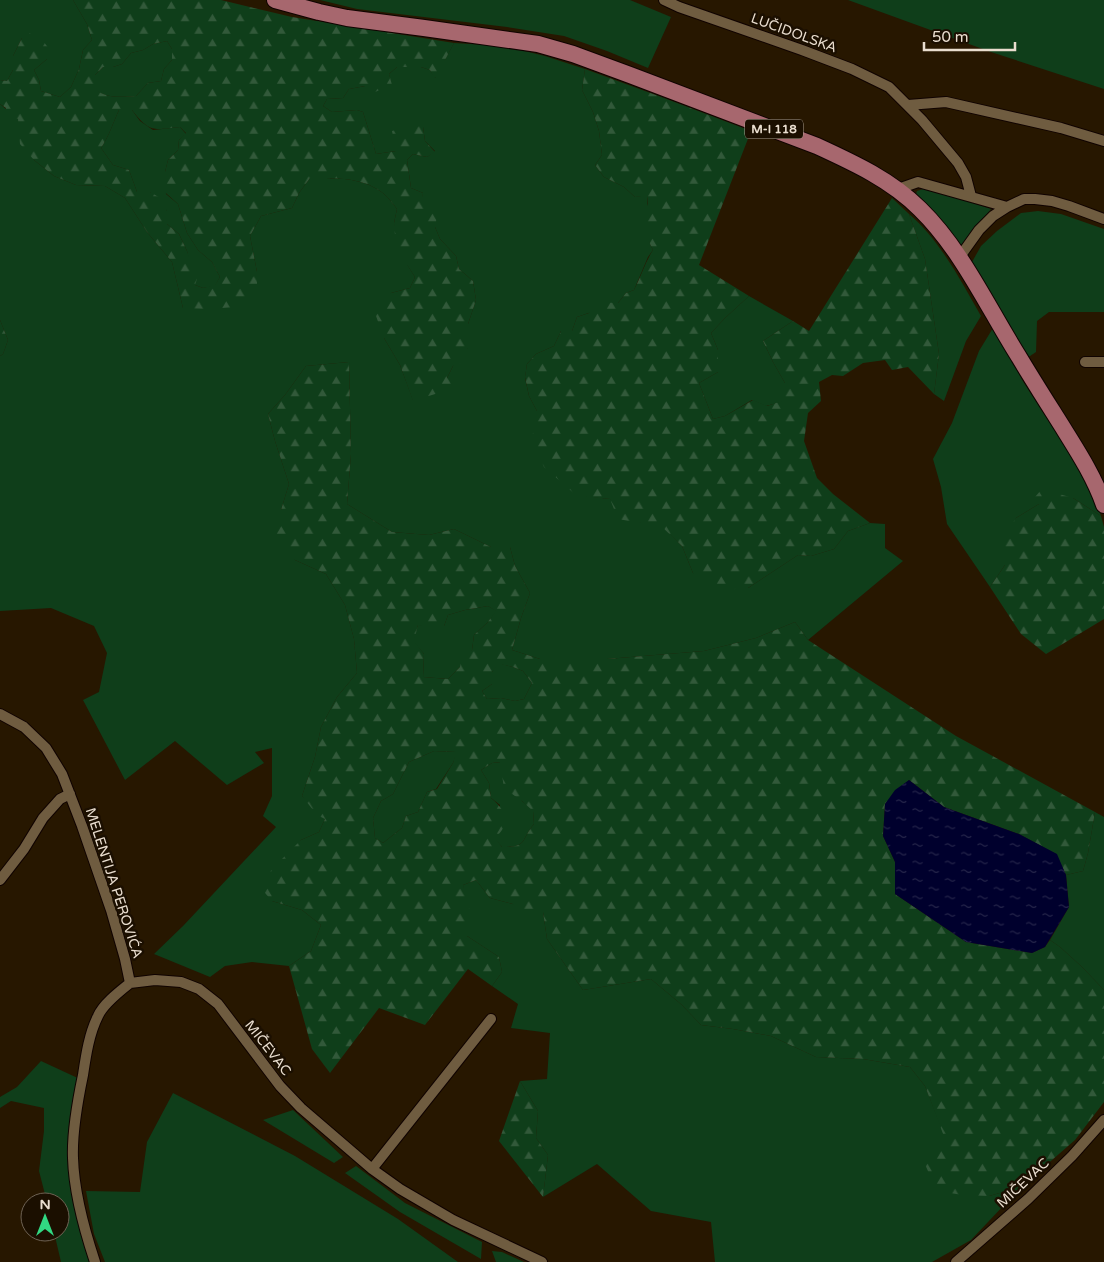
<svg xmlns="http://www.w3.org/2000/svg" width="1104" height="1262" viewBox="0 0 1104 1262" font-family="'Varela Round',sans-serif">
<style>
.grass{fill:#0f3e1a}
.forest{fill:url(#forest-firs);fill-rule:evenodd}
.water{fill:url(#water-ripples)}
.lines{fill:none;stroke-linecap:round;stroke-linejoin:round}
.minor-casing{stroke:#100300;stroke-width:12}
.primary-casing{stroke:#100300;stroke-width:18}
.minor{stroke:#6f5c40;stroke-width:10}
.primary{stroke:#a7676e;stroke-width:16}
.labels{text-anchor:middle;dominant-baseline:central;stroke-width:5;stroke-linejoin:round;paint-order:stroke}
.shield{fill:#1b0f00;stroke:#aca091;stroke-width:1}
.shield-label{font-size:12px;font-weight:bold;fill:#eadecf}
.street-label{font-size:14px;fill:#eadecf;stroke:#1b0f00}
</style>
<defs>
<pattern id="forest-firs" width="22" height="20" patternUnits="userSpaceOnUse" patternTransform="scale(1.25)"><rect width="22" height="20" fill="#0f3e1a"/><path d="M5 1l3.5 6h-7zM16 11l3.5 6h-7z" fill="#32593a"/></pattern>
<pattern id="water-ripples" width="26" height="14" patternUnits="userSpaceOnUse" patternTransform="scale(1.25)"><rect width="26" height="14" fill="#00002d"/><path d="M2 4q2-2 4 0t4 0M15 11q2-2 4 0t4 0" fill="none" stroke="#25254a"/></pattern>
</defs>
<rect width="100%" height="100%" fill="#271700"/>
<path class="grass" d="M0 0H73L87 24 92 40 83 50 79 69 71 87 60 97 41 91 39 80 34 70 47 59 22 38 13 56V70L7 81 0 80Z
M320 0H630L671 17 648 68 607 51 564 36 507 27 357 9Z
M848 0H1104V89L991 52Z
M167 41 172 49V60L164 69 161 81 148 83 136 96C123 97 105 99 95 89V75L103 67H113L122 64 131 53 143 50 153 44Z
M454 43 504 46 545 56 585 69 582 90 593 112 599 131 602 155 595 165 604 177 624 187 635 197 647 195 650 244 653 250 648 257 634 290 626 293 618 303 577 317 572 331H561L554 346 536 354 527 364 525 378 529 396 537 411V426L577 495 610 499 641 523H659L682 546 693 573 748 588 798 555 811 556 834 549 848 531 870 523 885 524V548L903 561 808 640 795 622 756 638 704 651 607 659H540L512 650 521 618 530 593 515 566 510 547H491L454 529 429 535 392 532 347 504 351 454 349 362 306 366 285 395 268 414 275 441 289 484 281 510 295 560 326 574 345 605 354 639 357 673 337 697 321 727 315 757 302 796 325 819 319 832 301 840 272 901 302 910 321 925 311 951 289 966 252 962 225 966 210 977 154 954 183 926 276 827 263 816 272 796V748L255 752 264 763 227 785 175 741 125 780 83 700 99 692 107 653 94 626 51 608 0 611V356L3 354 8 340 0 320V104L18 119 34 160 54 176 76 185 105 186 125 198 147 232 172 262 183 308 257 272 250 236 261 216 292 208 299 193 310 178C335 178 364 177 384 194 389 198 393 204 397 209L394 223 408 266 415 277 410 288 391 293 384 338 400 365 413 400 447 378 453 366 468 348V324L476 300 473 281 459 269 456 256 440 239 435 227 421 202 423 193 411 188 407 160 413 154 427 157 435 151 425 141 423 127 396 151 376 154 363 112 357 110 332 112 323 106 327 99 343 98 349 89 365 86 391 85 389 74 397 67H421L430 70 435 78Z
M119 110H132L140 121 153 130 180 127 186 134 179 140 178 150 168 160 165 172 166 194 178 204 187 233 198 250 212 262 220 277 215 286 203 288 195 285 187 251 179 234 167 224V211L150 192H137L129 170 113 165 101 148C109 136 113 123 119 110Z
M923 189 934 190 991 209 962 245 955 244 915 197 917 191Z
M1038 211 1061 214 1104 229V312H1049L1037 321 1036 352 1027 358 972 262 981 246 997 231 1021 213Z
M909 214C940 240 961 281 981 316L966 341 944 401 934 394 939 354 925 259Z
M749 296 793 321 763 341 773 362 785 383V401L766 406 752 400 725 416 713 419 699 383 718 372V350L711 333 725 318Z
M993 328 1024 383 1088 482 1101 516 1073 498 1039 504 1016 518 1005 565 990 587 947 524 941 487 933 459 952 423 979 351Z
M488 606 497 611 487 623 474 635 472 650 460 667 448 679 423 677 424 654 413 641 418 625 444 626 448 615 465 610Z
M498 663 513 667 523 671 532 683 524 699 515 701 501 698 487 699 482 691 492 684V672Z
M434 751 457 752 453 763 436 789 427 792 418 812 406 816 402 828 383 843 375 838 373 818 381 801 393 794 409 762Z
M501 762 522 801 533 810 534 824C520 841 528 847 502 847L494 838 500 805 491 798 489 783 481 770 492 763Z
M1095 812 1104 817V990L1082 967 1060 947 1050 940 1069 907 1066 875 1083 871 1088 853Z
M476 880 490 898 543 912 547 939 583 990 651 979 682 1005 701 1025 733 1029 771 1036 816 1057 863 1059 910 1067 925 1086 946 1139 989 1196 1021 1187 971 1240 932 1262H715L711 1222 651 1211 597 1164 543 1197 548 1155 536 1138 538 1111 520 1081 547 1079 550 1033 511 1028 518 1004 492 986 502 972 499 957 467 936 463 885Z
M41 1061 82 1080 73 1158 95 1262H61L54 1232H60V1202H47L39 1171 44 1131V1108L11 1101 0 1108V1097L17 1087Z
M173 1093 295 1156 398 1219 458 1262H105L94 1234 86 1191 140 1192 147 1142Z
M293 1110 343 1157 334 1163 263 1120Z
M356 1166 405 1203 482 1242 481 1259 400 1212 345 1173Z
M492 1251 502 1252 524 1262H496Z"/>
<path class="forest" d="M73 0H221L292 17 454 43 445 60 443 75 434 78 430 70 421 67H397L389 74 392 85 375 92 365 86 349 89 343 98 327 99 323 106 332 112 357 110 363 112 376 154 396 151 392 131 415 124 423 127 425 141 435 152 427 157 413 154 407 160 411 188 423 193 422 202 438 212 435 227 440 239 456 256 459 269 473 281 476 300 468 324V348L465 362 453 366 447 378 452 380 454 388 413 401 400 365 384 338 376 316 378 301 391 293 410 288 415 277 396 248 394 223 397 209C393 204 389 198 384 194 364 177 335 178 310 178L299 193 292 208 261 216 250 236 257 272V290L236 307 206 309 183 308 172 262 147 232 125 198 105 186 76 185 54 176 34 160 20 144 18 119 4 116 6 108 0 104V80L7 81 13 70V56L22 38 29 33 43 41 50 50 47 59 34 70 39 80 41 91 60 97 71 87 79 69 83 50 92 40 87 24ZM167 41 172 49V60L164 69 161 81 148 83 136 96C123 97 105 99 96 89L95 75 103 67H113L122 64 131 53 143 50 153 44ZM119 110H132C150 133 153 130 180 127L186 133 179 140 178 150 168 160 165 172 157 176 158 186 178 204 187 233 198 250 212 262 220 277 215 285 203 288 195 285 197 279 187 251 179 234 167 224V211L162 199 150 192H137L129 170 113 165 101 148C109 136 113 123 119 110Z
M585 69 664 98 751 131 699 265 749 296 725 318 711 333 718 350V372L699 383 713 419 725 416 753 400 767 406 785 400V383L773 362 763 341 793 321 809 331 892 198 909 214 925 259 939 354 934 394 908 367 892 370 885 360 863 363 843 376 832 375 819 382 821 401 808 413 804 441 817 478 833 494 870 523 848 531 834 549 811 556 798 555 748 588 711 591 693 573 682 546 659 524 641 523 618 519 610 499 577 496 544 467 531 437 537 426V411L529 396 525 377 527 364 536 354 554 346 561 331H572L577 317 589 313 594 302 618 303 626 293 634 290C641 277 645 262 653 250L650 244 642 217 648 204 647 196 635 197 624 187 604 177 595 165 602 155 599 131 593 112 582 90Z
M0 320 8 340 3 354 0 356Z
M349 362 351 454 347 504 392 532 429 535 454 529 491 547H510L515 566 530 593 521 618 512 650 540 659H607L704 651 756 638 795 622 808 640 956 736 1095 812 1088 853 1083 871 1066 875 1056 854 1019 834 944 807 909 780 885 804 883 836 895 862V894L966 942 1032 953 1045 947 1050 940 1060 947 1082 967 1104 990V1102L1075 1140 1021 1187 989 1196 963 1195 937 1191 923 1160 945 1139 925 1086 910 1067 863 1059 816 1057 771 1036 733 1029 701 1025 682 1005 651 979 583 990 547 939 543 912 519 918 513 904 490 898 476 880 463 885 473 923 467 936 499 957 502 972 492 986 468 969 425 1025 379 1008 330 1073 312 1049 289 966 311 951 321 925 302 910 272 901 259 886 273 868 301 840 319 832 325 819 317 815 302 796 315 757 321 727 337 697 357 673 354 639 345 605 326 574 295 560 273 540 281 510 289 484 275 441 268 414 285 395 306 366ZM488 606 496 611 487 623 474 635 472 650 462 654 460 667 448 679 423 677 424 654 414 641 418 625 434 629 444 626 448 615 465 610ZM499 664 513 667 523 671 532 683 524 699 515 701 501 698 487 699 482 691 492 684V672ZM434 751 456 752 453 763 437 789 427 792 418 812 406 816 402 828 383 843 375 838 373 818 381 801 393 794 409 762ZM500 762 504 788 522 801 533 811 534 824C520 841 528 847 502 847L495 838C511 824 507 811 491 798L489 783 481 770 492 763Z
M1042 489 1073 498 1101 516 1104 527V619L1046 654 1021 634 990 587 1005 565 998 544 1016 518 1039 504 1035 497Z
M520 1081 538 1111 536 1138 548 1155 543 1197 499 1141Z"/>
<path class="water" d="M909 780 944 807 1019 834 1057 854 1066 875 1069 907 1045 947 1032 953 966 942 895 894V862L883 836 885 804 895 790Z"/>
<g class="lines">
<g class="minor-casing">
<path id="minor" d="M664 0 679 7 802 50 852 69 889 87 922 120 958 163 966 177 971 196
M908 105 946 102 1061 128 1104 141
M898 189 918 182 1007 207 1024 199H1035L1052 201 1069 206 1104 219
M959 258 979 230 993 216 1007 207
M1085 362H1104
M0 714 24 727 46 748 62 774 82 826 111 910 125 959 130 983C120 991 103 1004 98 1016 89 1034 86 1055 83 1075 78 1099 72 1133 73 1158 74 1193 84 1229 95 1262
M0 880 24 849 43 818 60 799 70 794
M130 983 155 980 181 982 199 989 218 1004 280 1086 301 1108 372 1169 400 1189 453 1220 542 1262
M372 1169 491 1019
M956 1262 1028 1199 1072 1156 1104 1120"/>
</g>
<g class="primary-casing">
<path id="primary" d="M275 0 319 12 347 18 424 28 538 44 573 54 630 75 817 146C854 163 891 180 920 209 962 250 988 308 1019 357 1034 382 1050 407 1065 431 1080 455 1095 479 1104 505"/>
</g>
<use href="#minor" class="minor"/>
<use href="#primary" class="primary"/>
</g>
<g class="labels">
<rect class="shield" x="745" y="119.5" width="58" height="19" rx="4"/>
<g class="shield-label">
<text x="774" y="129">M-I 118</text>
</g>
<g class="street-label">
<text transform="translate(794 33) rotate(20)">LUČIDOLSKA</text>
<text transform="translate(114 883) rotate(72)">MELENTIJA PEROVIĆA</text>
<text transform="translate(268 1048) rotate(52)">MIČEVAC</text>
<text transform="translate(1023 1183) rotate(-43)">MIČEVAC</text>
</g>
</g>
<g transform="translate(45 1217)"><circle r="24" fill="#1b0f00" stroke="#6e6253"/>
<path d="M0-4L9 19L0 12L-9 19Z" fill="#31d882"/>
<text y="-8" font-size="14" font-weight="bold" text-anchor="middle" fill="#eadecf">N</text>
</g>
<path d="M924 42v8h91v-8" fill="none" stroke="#eadecf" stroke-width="2.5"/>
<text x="932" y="42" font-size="15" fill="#eadecf" stroke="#1b0f00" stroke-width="4" paint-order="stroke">50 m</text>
</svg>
